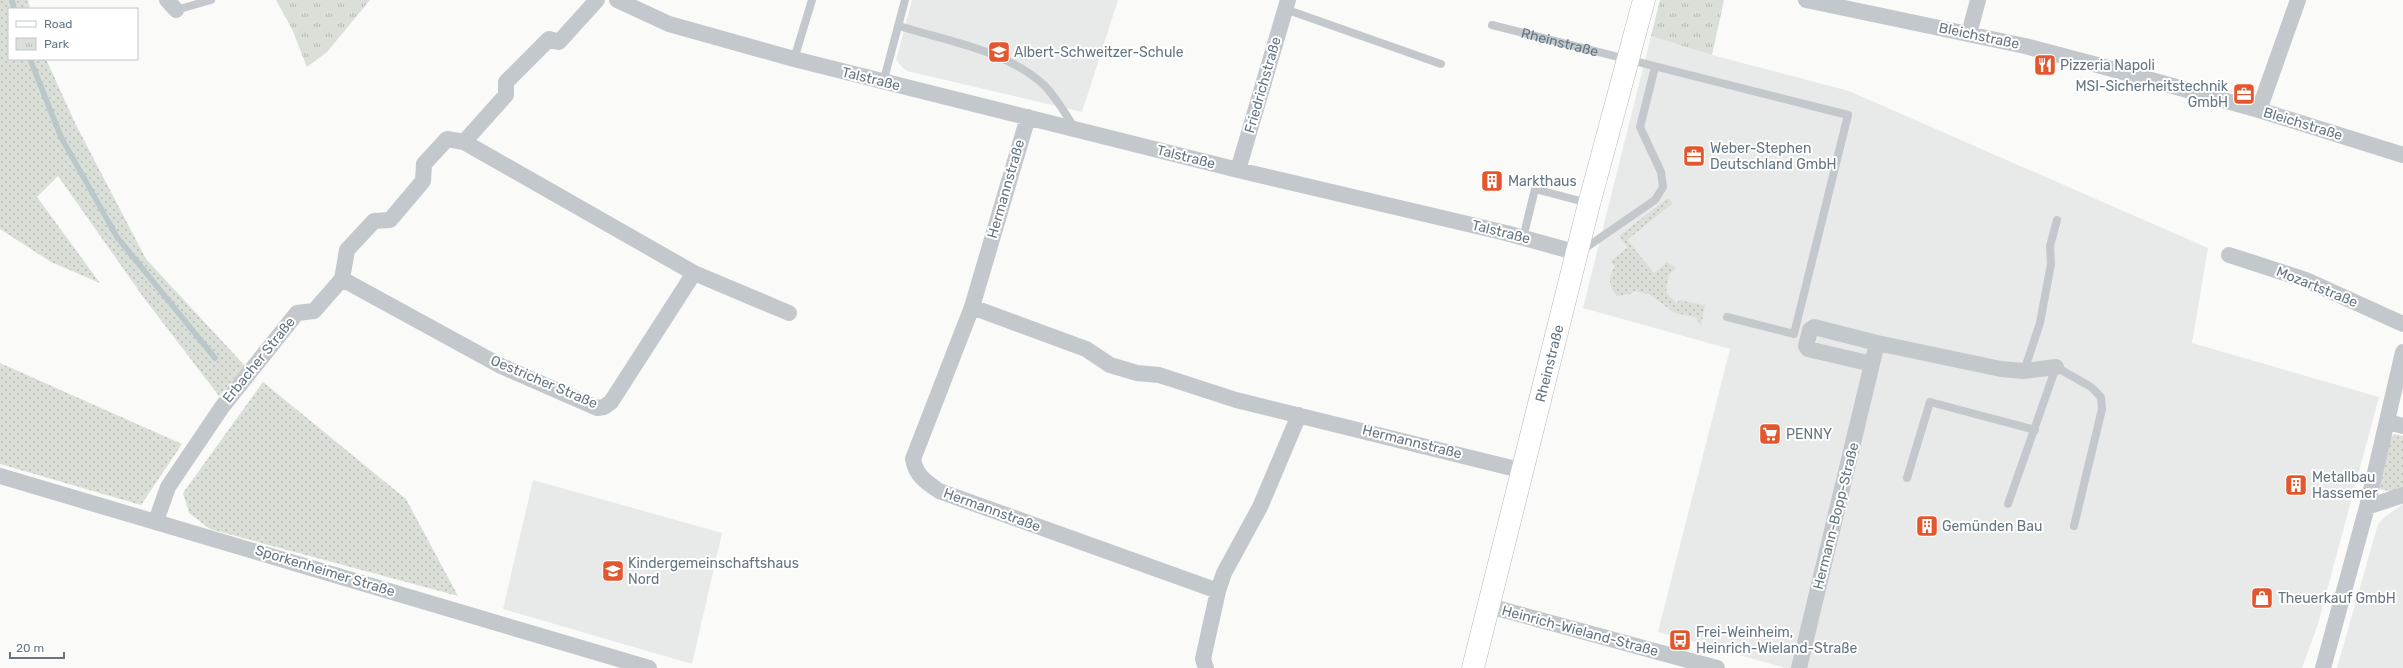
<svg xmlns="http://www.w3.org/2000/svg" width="2403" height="668" viewBox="0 0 2403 668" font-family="Rubik,sans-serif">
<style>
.built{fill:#e8e9e9}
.grass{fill:url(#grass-dots)}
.park{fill:url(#park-tufts)}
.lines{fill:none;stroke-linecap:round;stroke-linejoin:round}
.stream{stroke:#bbc7cb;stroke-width:5.5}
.secondary-casing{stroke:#b3babf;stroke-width:23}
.lane{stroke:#c3c8cc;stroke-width:8}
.street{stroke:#c3c8cc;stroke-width:16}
.secondary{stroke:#fff;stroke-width:22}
.labels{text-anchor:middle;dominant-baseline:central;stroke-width:4;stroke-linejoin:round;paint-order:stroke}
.street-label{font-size:14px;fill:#657683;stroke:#fff}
.poi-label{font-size:14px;fill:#657683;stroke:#fff;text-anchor:start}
</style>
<defs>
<pattern id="grass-dots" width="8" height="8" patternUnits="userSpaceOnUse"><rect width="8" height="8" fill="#dadfd7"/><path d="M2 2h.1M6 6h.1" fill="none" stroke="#b4b9b4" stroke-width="1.8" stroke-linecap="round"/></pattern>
<pattern id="park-tufts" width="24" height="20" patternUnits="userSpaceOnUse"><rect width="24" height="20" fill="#dadfd7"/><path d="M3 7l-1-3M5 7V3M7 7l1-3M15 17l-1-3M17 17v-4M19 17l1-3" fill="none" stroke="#b4b9b4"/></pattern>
</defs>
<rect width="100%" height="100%" fill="#fafaf8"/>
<path class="built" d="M912 0H1118L1082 112 907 71 902 67 896 60Z
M1651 36 1712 55 1849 91 2208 248 2192 343 2379 397 2318 624 2302 668H1785L1658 632 1730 349 1583 308Z
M533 480 722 533 692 664 503 609Z
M2403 504V668H2337L2378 524 2386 516Z"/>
<path class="grass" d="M0 0H28L30 9H9V59H46L76 125 146 259 245 366 219 396 144 298 58 176 37 197 100 283 51 262 0 229Z
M1668 198 1673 203 1627 240 1654 273 1667 262 1676 268 1669 275 1666 292 1677 304 1679 300 1705 305 1701 326 1695 317 1675 313 1649 294 1634 291 1630 294 1617 296C1608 286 1608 277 1615 266L1610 262 1628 247 1619 236Z
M0 363 182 444 141 505 0 464Z
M263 382 406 499 458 596 210 529 189 513 183 493Z
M2395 434 2403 436V488L2394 492 2379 489 2389 438Z"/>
<path class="park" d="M276 0H370L327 52 307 67 292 29Z
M1660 0H1724L1712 55 1651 36Z"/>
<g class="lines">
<path class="stream" d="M12 0 14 9
M30 59 61 137 117 237 215 358"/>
<g class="secondary-casing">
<g id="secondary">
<path id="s2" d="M1473 668 1589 204 1644 0"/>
</g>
</g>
<g class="lane">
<path d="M1285 9 1441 64"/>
<path d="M176 10 211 0"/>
<path id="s1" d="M1492 25 1848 115 1794 334 1727 317"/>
<path d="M899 26C947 41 1007 50 1045 86 1057 99 1066 114 1075 129"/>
<path d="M794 59 812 0"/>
<path d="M883 83 905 0"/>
<path d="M1523 238 1535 189 1588 203"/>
<path d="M1581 251 1655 200 1663 187 1661 172 1640 127 1655 67"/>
<path d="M2024 371 2040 323 2051 264 2050 246 2057 220"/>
<path d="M1907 478 1930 402 2035 430"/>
<path d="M2008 504 2056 367 2091 387 2101 397 2102 409 2074 526"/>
</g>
<path class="street" d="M167 0 176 10
M617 0 669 24 794 59 1238 170 1506 233 1578 253
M1806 0 2025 46 2101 66 2259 110 2403 155
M1969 34 1978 0
M2259 110 2298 0
M1028 117 972 307 913 459C916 476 926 482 939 491L1218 591 1224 573 1260 507 1299 415
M464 142 694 273 789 313
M1238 170 1288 0
M2229 255 2306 280 2403 324
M342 279 501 366 597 408 604 407 611 402 694 273
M972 307 1086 349 1110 365 1137 373 1159 375 1236 400 1524 471
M1872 364 1808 349 1806 346 1810 330 1814 327 1877 343
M2388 422 2403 426
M0 476 649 668
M2367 507 2403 495
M156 521 168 487 222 407 297 313 314 311 342 279 347 250 374 221 390 220 423 181 424 164 447 139 464 142 506 95V82L549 39 559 42 597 0
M1489 606 1717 668
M1206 668 1203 659 1218 591
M1799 668 1877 343 2001 369 2024 371 2056 367
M2323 668 2367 507 2403 352"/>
<use href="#secondary" class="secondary"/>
</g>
<defs>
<g id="school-square" transform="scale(1.15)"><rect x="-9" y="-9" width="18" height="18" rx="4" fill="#e4572e" stroke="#fff"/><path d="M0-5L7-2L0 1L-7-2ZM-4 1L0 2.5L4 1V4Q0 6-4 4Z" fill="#fff"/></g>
<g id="restaurant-square" transform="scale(1.15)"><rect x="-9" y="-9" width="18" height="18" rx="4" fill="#e4572e" stroke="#fff"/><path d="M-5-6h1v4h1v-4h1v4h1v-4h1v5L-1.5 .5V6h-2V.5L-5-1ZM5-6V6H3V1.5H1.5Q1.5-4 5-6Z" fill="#fff"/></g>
<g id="office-square" transform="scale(1.15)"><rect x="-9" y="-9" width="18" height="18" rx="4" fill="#e4572e" stroke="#fff"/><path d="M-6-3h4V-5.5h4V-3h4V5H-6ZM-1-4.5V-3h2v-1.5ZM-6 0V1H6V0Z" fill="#fff"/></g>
<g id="building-square" transform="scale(1.15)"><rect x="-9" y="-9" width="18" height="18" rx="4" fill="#e4572e" stroke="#fff"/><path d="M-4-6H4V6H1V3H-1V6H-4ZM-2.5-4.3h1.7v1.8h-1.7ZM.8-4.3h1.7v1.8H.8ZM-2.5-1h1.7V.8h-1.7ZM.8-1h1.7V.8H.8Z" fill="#fff"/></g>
<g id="supermarket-square" transform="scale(1.15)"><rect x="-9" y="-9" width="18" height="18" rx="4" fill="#e4572e" stroke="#fff"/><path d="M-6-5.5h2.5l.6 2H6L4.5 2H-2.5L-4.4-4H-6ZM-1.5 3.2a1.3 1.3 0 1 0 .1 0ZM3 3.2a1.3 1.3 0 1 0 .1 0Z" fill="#fff"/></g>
<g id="shop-square" transform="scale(1.15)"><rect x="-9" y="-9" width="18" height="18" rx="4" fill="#e4572e" stroke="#fff"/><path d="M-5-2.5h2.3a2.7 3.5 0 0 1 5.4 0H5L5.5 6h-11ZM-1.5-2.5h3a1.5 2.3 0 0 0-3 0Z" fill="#fff"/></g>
<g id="bus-square" transform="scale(1.15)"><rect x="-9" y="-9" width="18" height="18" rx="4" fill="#e4572e" stroke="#fff"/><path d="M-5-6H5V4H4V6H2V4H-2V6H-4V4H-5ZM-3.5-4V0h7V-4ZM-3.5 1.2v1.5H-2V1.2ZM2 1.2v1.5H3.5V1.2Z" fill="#fff"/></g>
</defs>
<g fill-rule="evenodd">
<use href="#school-square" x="999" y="52"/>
<use href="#restaurant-square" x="2045" y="65"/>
<use href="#office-square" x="2244" y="94"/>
<use href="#office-square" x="1694" y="156"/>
<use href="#building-square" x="1492" y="181"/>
<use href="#supermarket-square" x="1770" y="434"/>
<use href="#building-square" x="2296" y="485"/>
<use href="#building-square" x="1927" y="526"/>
<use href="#school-square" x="613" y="571"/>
<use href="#shop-square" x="2262" y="598"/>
<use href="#bus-square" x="1680" y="640"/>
</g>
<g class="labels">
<g class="street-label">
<text transform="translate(1979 36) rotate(12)">Bleichstraße</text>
<text stroke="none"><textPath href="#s1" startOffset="70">Rheinstraße</textPath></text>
<text transform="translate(871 79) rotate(14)">Talstraße</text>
<text transform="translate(1263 85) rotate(-74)">Friedrichstraße</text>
<text transform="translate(2303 124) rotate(17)">Bleichstraße</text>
<text transform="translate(1186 157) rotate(14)">Talstraße</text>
<text transform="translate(1006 189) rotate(-74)">Hermannstraße</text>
<text transform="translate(1501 232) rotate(14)">Talstraße</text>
<text transform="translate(2317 287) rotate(22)">Mozartstraße</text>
<text transform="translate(259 360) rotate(-51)">Erbacher Straße</text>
<text stroke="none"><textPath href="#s2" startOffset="314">Rheinstraße</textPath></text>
<text transform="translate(544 382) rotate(23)">Oestricher Straße</text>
<text transform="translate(1412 442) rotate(14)">Hermannstraße</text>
<text transform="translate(992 510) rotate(20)">Hermannstraße</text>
<text transform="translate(1836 516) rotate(-76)">Hermann-Bopp-Straße</text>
<text transform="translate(325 571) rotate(17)">Sporkenheimer Straße</text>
<text transform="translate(1580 631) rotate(15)">Heinrich-Wieland-Straße</text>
</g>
<g class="poi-label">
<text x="1014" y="52">Albert-Schweitzer-Schule</text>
<text x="2060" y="65">Pizzeria Napoli</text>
<text x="2228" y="86" text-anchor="end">MSI-Sicherheitstechnik<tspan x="2228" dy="16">GmbH</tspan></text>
<text x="1710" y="148">Weber-Stephen<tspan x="1710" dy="16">Deutschland GmbH</tspan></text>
<text x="1508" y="181">Markthaus</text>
<text x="1786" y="434">PENNY</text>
<text x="2312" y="477">Metallbau<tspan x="2312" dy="16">Hassemer</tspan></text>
<text x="1942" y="526">Gemünden Bau</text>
<text x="628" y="563">Kindergemeinschaftshaus<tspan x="628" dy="16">Nord</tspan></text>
<text x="2278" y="598">Theuerkauf GmbH</text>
<text x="1696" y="632">Frei-Weinheim,<tspan x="1696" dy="16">Heinrich-Wieland-Straße</tspan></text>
</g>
</g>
<rect x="8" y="8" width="130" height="52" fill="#ffffff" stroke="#c1c8cd"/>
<rect x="16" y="21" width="20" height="6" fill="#ffffff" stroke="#c1c8cd"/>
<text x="44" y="28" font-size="12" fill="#657683">Road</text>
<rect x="16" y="38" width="20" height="12" fill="url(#park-tufts)" stroke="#c1c8cd"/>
<text x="44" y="48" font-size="12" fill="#657683">Park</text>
<path d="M10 652v6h54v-6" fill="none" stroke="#657683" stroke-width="2"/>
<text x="16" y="652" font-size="12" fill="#657683" stroke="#ffffff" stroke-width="3" paint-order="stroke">20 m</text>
</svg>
